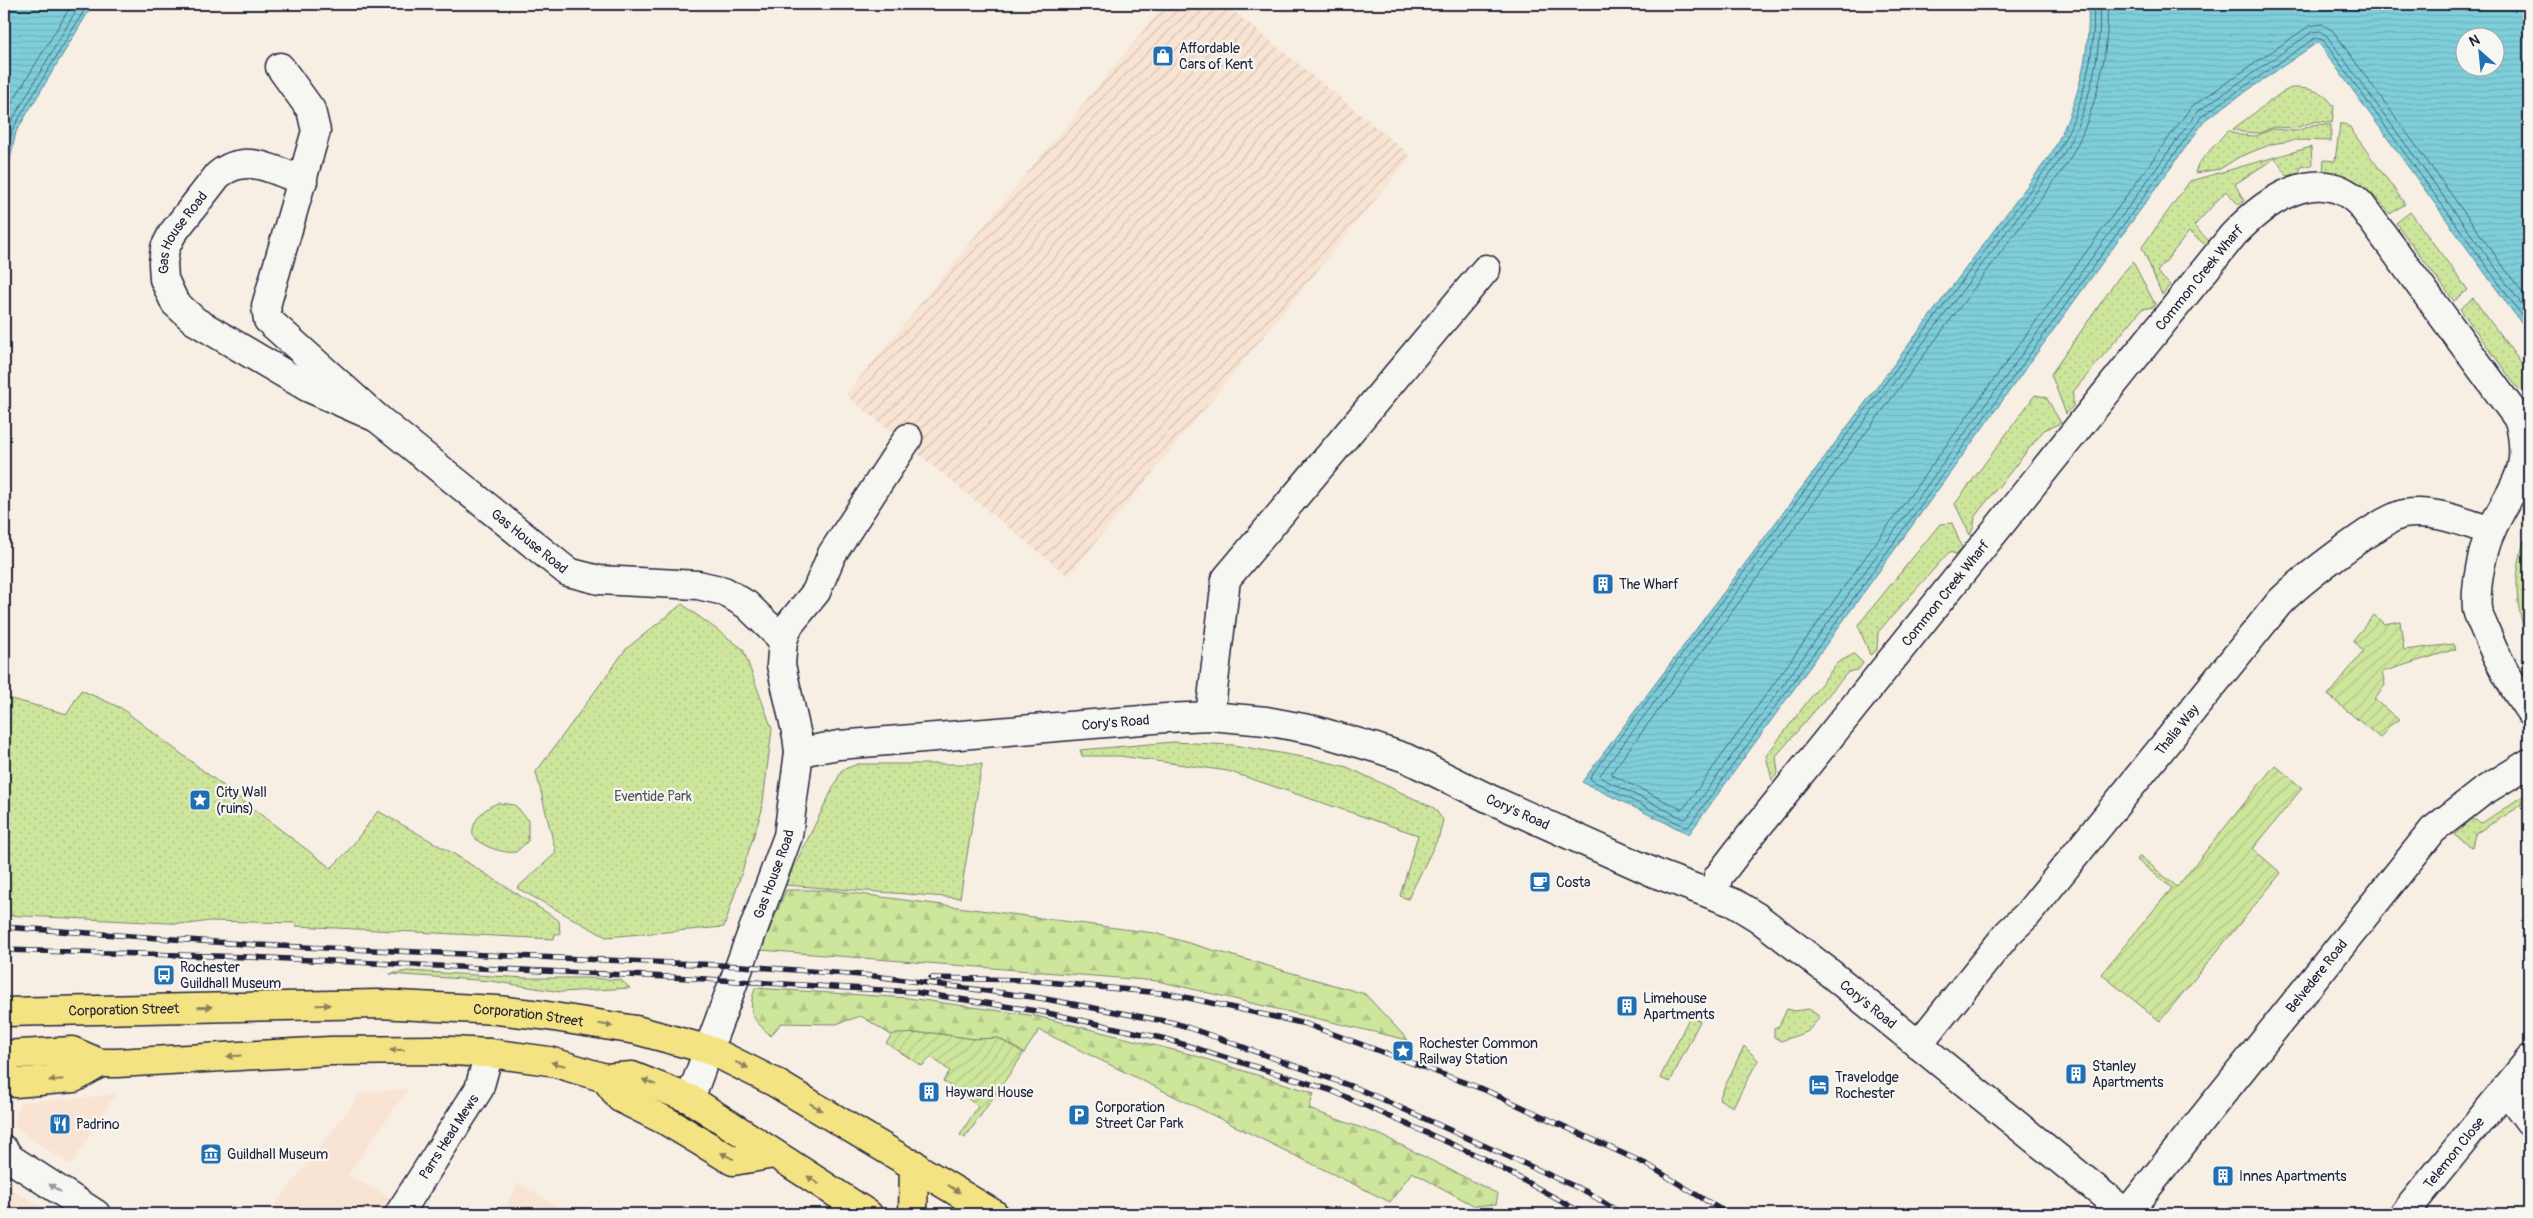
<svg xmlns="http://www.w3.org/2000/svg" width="2533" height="1218" viewBox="0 0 2533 1218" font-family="Pangolin,sans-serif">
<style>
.built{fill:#f9e4d3}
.industrial{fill:url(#industrial-furrows)}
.grass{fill:url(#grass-dots);stroke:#78846c}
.forest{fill:url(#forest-firs);stroke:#78846c}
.garden{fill:url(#garden-furrows);stroke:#78846c}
.water{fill:url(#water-rules);stroke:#5a8a9b;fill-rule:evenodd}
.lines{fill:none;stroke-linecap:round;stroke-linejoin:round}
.shore{stroke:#47677b;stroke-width:1}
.minor-casing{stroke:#22223b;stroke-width:31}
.major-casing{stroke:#22223b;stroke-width:31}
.minor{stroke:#f6f6f2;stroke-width:28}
.major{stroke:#f4e382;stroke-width:28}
.rail-casing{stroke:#22223b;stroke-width:5.5}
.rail{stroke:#f6f6f2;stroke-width:4;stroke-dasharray:11;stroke-linecap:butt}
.oneway{fill:#8b825e}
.oneway2{fill:#9797a0}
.labels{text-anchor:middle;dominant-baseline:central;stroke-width:4.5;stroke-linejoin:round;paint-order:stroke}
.poi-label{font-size:14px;fill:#22223b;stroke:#f6f6f2;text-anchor:start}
.street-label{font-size:14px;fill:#22223b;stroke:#f6f6f2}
.park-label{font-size:14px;fill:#4d5353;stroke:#f6f6f2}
</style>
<defs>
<pattern id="industrial-furrows" width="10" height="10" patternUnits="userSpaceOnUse" patternTransform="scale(1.25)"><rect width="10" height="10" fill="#f9e4d3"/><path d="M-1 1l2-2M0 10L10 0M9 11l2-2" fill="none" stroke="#d5c3b6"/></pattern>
<pattern id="grass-dots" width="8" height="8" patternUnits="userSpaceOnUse" patternTransform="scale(1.25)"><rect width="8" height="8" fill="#cde69c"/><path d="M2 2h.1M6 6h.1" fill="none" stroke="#b0c587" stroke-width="1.8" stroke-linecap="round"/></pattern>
<pattern id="forest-firs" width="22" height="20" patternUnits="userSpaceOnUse" patternTransform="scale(1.25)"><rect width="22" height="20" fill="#cde69c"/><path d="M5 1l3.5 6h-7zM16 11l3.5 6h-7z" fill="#b0c587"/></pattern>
<pattern id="garden-furrows" width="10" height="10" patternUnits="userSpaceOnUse" patternTransform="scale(1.25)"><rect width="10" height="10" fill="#cde69c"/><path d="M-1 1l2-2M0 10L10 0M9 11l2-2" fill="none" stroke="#b0c587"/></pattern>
<pattern id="water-rules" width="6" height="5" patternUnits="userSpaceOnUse" patternTransform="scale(1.25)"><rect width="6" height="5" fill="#7fcfdb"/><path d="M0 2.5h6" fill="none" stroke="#6db1bd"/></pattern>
</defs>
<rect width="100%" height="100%" fill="#f7eee4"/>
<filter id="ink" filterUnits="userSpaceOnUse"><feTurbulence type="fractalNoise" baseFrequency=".02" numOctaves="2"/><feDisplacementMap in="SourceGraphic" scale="10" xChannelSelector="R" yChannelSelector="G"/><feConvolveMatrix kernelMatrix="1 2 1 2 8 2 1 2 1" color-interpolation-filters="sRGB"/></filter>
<g filter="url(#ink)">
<path class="built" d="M408 1089 348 1175 421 1214H269L362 1092Z
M116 1093 71 1165 14 1127 20 1102 93 1097Z
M518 1183 569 1214H501Z
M4 1185 38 1205 54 1214H4Z"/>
<path class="industrial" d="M1165 4H1225L1411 156 1068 576 846 395Z"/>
<path class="grass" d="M2291 88C2309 88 2324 90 2334 107L2332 123 2316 121 2295 128 2274 127 2260 133 2242 132 2233 129 2281 93Z
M2316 124 2331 125V141L2295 140 2272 144 2239 157 2220 169 2195 173 2198 164 2228 130 2239 135 2256 136 2273 129 2296 131Z
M2340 124H2345L2349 127 2405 204 2390 214C2370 190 2356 176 2323 173L2324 160 2335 161Z
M2311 147 2312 165 2300 167V173L2287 176 2275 158 2235 184 2244 201 2239 205 2226 191 2194 226 2209 241 2206 245 2189 232 2157 272 2170 285 2162 295 2142 247 2190 181Z
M2410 212 2468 290 2454 301 2396 223Z
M2133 262 2155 304 2153 307 2142 309 2073 392V406L2066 414 2051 374 2119 277Z
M2473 298 2529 374V384L2519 390 2460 309Z
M2035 395 2046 397 2061 423 2044 430 1975 516 1974 526 1970 535 1955 504Z
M1952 523 1962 548 1956 554 1949 552 1878 632 1877 650 1870 655 1858 625 1940 524Z
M2524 541 2529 542 2527 607 2529 632 2525 634C2515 598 2514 577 2524 541Z
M682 604 743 649 772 729 762 810 724 927 606 937 517 888 556 853 536 772 626 649Z
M1854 654 1863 663 1858 670 1848 672 1776 756 1778 773 1772 780 1766 756 1837 663Z
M81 690 121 708 331 868 348 851 378 811 454 854 557 919 559 921 560 934H555L554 939 296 926V923L210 921 189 924 4 915V697L67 714Z
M1173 742 1233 745 1314 759 1347 767 1434 808 1443 820 1439 836 1408 899 1400 896 1418 835 1228 771 1120 756H1082L1080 750Z
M858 764H982L960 898 785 885 842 770Z
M2529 792V796L2521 801 2522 805 2475 834 2472 847 2454 835 2472 819 2482 823Z
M498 803 515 805 528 820V841L516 852C504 854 479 846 473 835 471 821 485 807 498 803Z
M408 971 527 978H587L621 980 630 988 561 992 491 981 390 974Z
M1787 1009 1795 1011 1809 1009 1820 1017 1807 1032 1781 1041 1774 1037V1028L1779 1026Z
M1690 1016 1700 1021 1670 1082 1660 1078Z
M1744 1046 1758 1060 1733 1107 1719 1099Z"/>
<path class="forest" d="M786 890H829L1154 933 1365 994 1408 1040 1158 981 761 950Z
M755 988 908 998 1036 1016 1190 1054 1314 1093 1309 1109 1381 1135 1498 1194 1496 1204 1475 1206 1412 1172 1390 1202 1039 1030 1024 1053 998 1038 974 1039 932 1033 891 1035 861 1016 836 1024 781 1023 771 1036C752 1018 747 1014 755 988Z"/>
<path class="garden" d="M2374 615 2384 624 2400 621 2404 650 2454 644 2456 649 2382 672 2385 685 2374 699 2399 720 2389 726 2380 738 2328 695 2363 652 2353 640Z
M2275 765 2302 788 2253 849 2281 873 2160 1021 2101 974 2172 888 2137 860 2140 856 2177 887Z
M893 1034 932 1033 974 1039 998 1038 1024 1053 965 1138 960 1135 978 1106 943 1081 950 1071 931 1057 922 1066 886 1043Z"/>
<path class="water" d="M4 4H93L16 132 4 187Z
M2088 4H2529V334L2318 42 2206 119 1689 834 1582 782 2051 154C2076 110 2091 55 2088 4ZM2466 38H2496V68H2466Z"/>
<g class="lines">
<path class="shore" d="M2093 4C2097 55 2081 113 2055 157L1590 777 1591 780 1686 827 1689 826 2202 116 2315 38 2323 40 2529 325
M2099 4C2103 57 2087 115 2060 160L1600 775 1601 778 1684 819 1687 818 2197 112 2312 32 2320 31 2327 36 2529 314
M2107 4C2110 58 2094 117 2067 164L1612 772V775L1681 809 1684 808 2191 107 2309 26 2322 24 2333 31 2529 302
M4 116 72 4
M4 134 80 4
M4 161 12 130 88 4"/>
<g class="minor-casing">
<g id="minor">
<path id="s1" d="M280 67 311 110 316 131 266 306 268 320 377 418 307 387 195 321 175 303 164 279 163 263 165 248 172 234 218 175C246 152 273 170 303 181"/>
<path id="s2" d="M377 418 568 572 599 580 698 585 724 591 747 605 783 640"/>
<path d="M1210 716 1226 579 1486 269"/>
<path id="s3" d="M799 752 839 745 1166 718 1210 716 1266 721 1314 730 1376 748 1406 758 1492 800 1657 874 1734 903 1757 917 1825 969 2127 1214"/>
<path id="s4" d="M1715 894 1718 877 1738 851 2233 235C2265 201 2320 161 2361 205L2519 420C2533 475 2511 486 2491 531 2482 551 2475 587 2477 609 2478 616 2483 624 2485 630 2497 659 2511 685 2529 710"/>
<path id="s5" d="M1918 1045 2008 933 2027 915 2279 603C2297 584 2382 517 2404 514 2433 509 2463 522 2491 531"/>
<path d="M2503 1091 2516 1103 2529 1121"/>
<path id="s6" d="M690 1099 788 836 799 752 797 736 781 665 783 640 789 625 816 592 832 554 908 438"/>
<path d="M4 1150 11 1159 96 1214"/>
<path id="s7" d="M399 1214 479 1089 489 1053"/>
<path id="s8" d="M2126 1214 2433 830 2482 792 2529 763"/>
<path id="s9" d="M2404 1214 2529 1060"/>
</g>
</g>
<g class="major-casing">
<g id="major">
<path id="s10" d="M4 1012 378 1004 497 1010 541 1015 636 1030 710 1050 774 1082 994 1214"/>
<path d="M4 1055 72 1051 100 1063H117L330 1051 432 1050 489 1053 549 1061 605 1078 632 1076 690 1099 868 1214"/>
<path d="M4 1075 15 1083 74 1078 100 1063"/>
<path d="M605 1078 620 1098 668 1122 733 1161 774 1154"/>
<path d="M913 1214 914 1164"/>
</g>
</g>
<use href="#minor" class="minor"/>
<use href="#major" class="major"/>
<g class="rail-casing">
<path id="rail" d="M4 927 257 945 742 966 874 976 1040 998 1175 1023 1218 1038 1359 1089 1587 1192 1622 1214
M4 950 248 957 689 978 914 992 1043 1012 1166 1039 1330 1090 1483 1158 1584 1214
M931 978 1027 980 1171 994 1306 1024 1485 1090 1648 1165 1728 1214"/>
</g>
<use href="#rail" class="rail"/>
</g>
<defs><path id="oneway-solid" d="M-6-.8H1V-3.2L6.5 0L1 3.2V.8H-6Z" transform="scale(1.25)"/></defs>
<g class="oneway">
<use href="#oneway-solid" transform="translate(323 1005) rotate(-1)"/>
<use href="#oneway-solid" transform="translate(205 1007) rotate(-2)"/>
<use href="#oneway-solid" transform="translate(606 1025) rotate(9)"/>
<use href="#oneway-solid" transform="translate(397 1050) rotate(179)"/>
<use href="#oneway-solid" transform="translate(234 1056) rotate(177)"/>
<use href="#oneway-solid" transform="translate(558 1064) rotate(-166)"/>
<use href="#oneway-solid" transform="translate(742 1065) rotate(25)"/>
<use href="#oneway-solid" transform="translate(56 1080) rotate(175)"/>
<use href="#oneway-solid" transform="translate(649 1082) rotate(-158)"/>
<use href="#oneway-solid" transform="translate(816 1107) rotate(31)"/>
<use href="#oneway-solid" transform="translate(727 1156) rotate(-153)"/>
<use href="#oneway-solid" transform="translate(813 1180) rotate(-146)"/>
<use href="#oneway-solid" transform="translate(954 1189) rotate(32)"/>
</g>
<use class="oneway2" href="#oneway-solid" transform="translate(55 1188) rotate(-147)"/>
</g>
<defs>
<g id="shop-square" transform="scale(1.125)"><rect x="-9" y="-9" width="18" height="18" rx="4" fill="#1f6fb2" stroke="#f6f6f2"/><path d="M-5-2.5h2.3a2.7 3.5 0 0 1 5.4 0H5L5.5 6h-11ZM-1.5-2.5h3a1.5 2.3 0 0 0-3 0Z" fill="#fff"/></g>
<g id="building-square" transform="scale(1.125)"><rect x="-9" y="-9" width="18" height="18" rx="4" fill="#1f6fb2" stroke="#f6f6f2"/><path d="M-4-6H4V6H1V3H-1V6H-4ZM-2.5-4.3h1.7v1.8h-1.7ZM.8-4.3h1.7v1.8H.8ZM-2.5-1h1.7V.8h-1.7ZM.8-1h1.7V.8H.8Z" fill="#fff"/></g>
<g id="sight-square" transform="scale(1.125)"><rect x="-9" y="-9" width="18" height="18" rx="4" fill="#1f6fb2" stroke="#f6f6f2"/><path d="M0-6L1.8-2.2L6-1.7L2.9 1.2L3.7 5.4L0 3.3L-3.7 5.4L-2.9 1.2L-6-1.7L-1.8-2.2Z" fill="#fff"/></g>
<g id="cafe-square" transform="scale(1.125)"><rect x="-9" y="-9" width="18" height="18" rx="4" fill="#1f6fb2" stroke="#f6f6f2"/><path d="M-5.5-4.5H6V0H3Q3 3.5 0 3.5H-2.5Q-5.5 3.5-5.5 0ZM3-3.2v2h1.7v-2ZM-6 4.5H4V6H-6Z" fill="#fff"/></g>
<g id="bus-square" transform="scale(1.125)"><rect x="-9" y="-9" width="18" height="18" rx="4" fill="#1f6fb2" stroke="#f6f6f2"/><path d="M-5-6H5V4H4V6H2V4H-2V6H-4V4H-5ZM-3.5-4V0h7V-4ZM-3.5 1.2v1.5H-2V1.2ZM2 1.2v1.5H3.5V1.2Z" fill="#fff"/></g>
<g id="hotel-square" transform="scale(1.125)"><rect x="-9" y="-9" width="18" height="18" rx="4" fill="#1f6fb2" stroke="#f6f6f2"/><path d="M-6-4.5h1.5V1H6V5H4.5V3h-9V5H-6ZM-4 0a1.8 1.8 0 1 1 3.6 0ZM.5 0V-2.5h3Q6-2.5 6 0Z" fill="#fff"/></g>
<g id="parking-square" transform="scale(1.125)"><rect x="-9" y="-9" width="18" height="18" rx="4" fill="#1f6fb2" stroke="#f6f6f2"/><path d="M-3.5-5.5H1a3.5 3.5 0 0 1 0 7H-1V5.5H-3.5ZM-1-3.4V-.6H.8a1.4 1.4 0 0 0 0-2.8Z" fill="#fff"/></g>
<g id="restaurant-square" transform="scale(1.125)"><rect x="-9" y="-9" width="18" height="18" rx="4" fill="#1f6fb2" stroke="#f6f6f2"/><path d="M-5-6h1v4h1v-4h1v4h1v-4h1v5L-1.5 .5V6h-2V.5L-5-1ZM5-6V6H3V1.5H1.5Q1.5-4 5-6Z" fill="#fff"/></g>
<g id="museum-square" transform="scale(1.125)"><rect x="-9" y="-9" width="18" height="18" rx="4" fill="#1f6fb2" stroke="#f6f6f2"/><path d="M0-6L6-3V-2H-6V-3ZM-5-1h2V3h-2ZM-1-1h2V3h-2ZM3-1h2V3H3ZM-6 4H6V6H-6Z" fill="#fff"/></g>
</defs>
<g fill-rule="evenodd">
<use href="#shop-square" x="1163" y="56"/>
<use href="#building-square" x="1603" y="584"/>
<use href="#sight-square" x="200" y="800"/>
<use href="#cafe-square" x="1540" y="882"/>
<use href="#bus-square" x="164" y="975"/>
<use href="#building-square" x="1627" y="1006"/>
<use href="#sight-square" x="1403" y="1051"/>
<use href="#building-square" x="2076" y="1074"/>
<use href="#hotel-square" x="1819" y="1085"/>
<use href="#building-square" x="929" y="1092"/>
<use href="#parking-square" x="1079" y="1115"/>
<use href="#restaurant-square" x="60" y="1124"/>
<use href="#museum-square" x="211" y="1154"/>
<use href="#building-square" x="2223" y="1176"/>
</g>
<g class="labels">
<g class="poi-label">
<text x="1179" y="48">Affordable<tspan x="1179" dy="16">Cars of Kent</tspan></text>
<text x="1619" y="584">The Wharf</text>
<text x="216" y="792">City Wall<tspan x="216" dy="16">(ruins)</tspan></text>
<text x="1556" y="882">Costa</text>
<text x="180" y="967">Rochester<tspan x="180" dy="16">Guildhall Museum</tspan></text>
<text x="1643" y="998">Limehouse<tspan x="1643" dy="16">Apartments</tspan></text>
<text x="1419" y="1043">Rochester Common<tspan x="1419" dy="16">Railway Station</tspan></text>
<text x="2092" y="1066">Stanley<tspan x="2092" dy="16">Apartments</tspan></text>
<text x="1835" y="1077">Travelodge<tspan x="1835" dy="16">Rochester</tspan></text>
<text x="945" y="1092">Hayward House</text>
<text x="1095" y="1107">Corporation<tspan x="1095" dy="16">Street Car Park</tspan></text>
<text x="76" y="1124">Padrino</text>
<text x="227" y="1154">Guildhall Museum</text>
<text x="2239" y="1176">Innes Apartments</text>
</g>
<g class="street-label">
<text stroke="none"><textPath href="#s1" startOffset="729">Gas House Road</textPath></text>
<text stroke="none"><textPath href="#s4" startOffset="786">Common Creek Wharf</textPath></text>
<text stroke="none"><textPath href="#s2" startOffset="196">Gas House Road</textPath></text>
<text stroke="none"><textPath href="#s4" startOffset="381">Common Creek Wharf</textPath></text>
<text stroke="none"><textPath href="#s3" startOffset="318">Cory's Road</textPath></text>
<text stroke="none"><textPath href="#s5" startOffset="408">Thalia Way</textPath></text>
<text stroke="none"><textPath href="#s3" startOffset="738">Cory's Road</textPath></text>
<text stroke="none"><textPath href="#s6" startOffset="240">Gas House Road</textPath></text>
<text stroke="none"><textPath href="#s8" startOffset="305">Belvedere Road</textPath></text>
<text stroke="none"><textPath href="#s3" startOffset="1141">Cory's Road</textPath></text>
<text stroke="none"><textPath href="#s10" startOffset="120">Corporation Street</textPath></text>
<text stroke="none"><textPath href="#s10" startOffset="525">Corporation Street</textPath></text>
<text stroke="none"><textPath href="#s7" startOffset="92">Parrs Head Mews</textPath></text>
<text stroke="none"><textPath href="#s9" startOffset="79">Telemon Close</textPath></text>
</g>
<g class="park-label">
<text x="653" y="796">Eventide Park</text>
</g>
</g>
<rect width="2533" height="1218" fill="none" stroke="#f6f6f2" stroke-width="20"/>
<rect x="10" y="10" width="2513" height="1198" fill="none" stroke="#22223b" stroke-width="2" filter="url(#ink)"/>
<g transform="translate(2480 52) rotate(333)"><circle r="24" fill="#f6f6f2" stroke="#a1a1a9"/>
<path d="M0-4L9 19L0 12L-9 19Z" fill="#1f6fb2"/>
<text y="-8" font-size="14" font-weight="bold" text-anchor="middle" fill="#22223b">N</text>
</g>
</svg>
